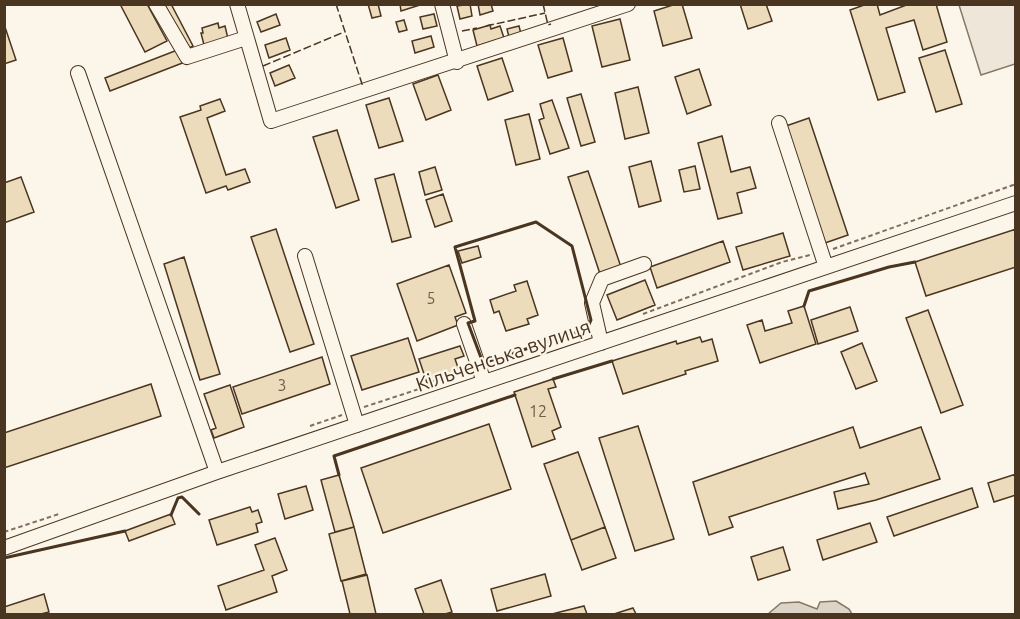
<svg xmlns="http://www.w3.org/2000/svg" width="1020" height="619" viewBox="0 0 1020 619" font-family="Ubuntu,sans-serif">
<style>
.green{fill:#ede6d9;stroke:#887966;stroke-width:1.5}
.water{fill:#dcd4c6;stroke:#887966;stroke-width:1.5}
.building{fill:#ecdcbc;stroke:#4a3520;stroke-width:1.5}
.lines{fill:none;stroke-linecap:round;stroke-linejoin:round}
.minor-casing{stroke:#4a3520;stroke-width:16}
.path{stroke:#7f6f5c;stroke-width:2;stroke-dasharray:4.5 3;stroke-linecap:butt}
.minor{stroke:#fbf6e9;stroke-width:14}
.fence{stroke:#4a3520;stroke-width:1.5;stroke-dasharray:8 3;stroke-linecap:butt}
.wall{stroke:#4a3520;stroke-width:3}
.labels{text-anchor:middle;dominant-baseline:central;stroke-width:4.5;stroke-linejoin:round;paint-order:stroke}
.number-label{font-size:16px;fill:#725f47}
.street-label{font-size:20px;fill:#4a3520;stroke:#fbf6e9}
</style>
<rect width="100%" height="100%" fill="#fbf6e9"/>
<path class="green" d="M959 5H1015V64L981 75Z"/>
<path class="water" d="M836 601 849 609 852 614H768L781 603 799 602 817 609 820 602Z"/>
<path class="building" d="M120 4H147L167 41 145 52Z
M159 4H171L193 46 184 51Z
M368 4H378L381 16 372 18Z
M400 4H423L401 11Z
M470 4 472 16 460 19 457 6Z
M478 4H491L493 11 480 15Z
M676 4H682L692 38 663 46 654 11Z
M740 4H766L772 21 748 29Z
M867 4H877L880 15 909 4H936L947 42 923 50 914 20 886 28 905 92 878 100 850 10Z
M276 14 280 25 261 32 257 22Z
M434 14 437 26 423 29 420 17Z
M620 19 630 60 602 67 592 26Z
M404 20 407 30 399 32 396 22Z
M218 23 219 28 225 26 229 43 205 49 201 33H203L202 28Z
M4 24 16 60 4 64Z
M490 25 491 29 500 26 505 41 496 40 477 46 473 30Z
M519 26 521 34 509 37 507 29Z
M431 36 434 47 415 53 412 41Z
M286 38 290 50 269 58 265 45Z
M563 38 572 71 548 78 538 45Z
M180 49 185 62 110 91 105 78Z
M945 50 962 104 936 112 919 58Z
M502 58 513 91 488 100 477 66Z
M289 65 295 78 275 86 270 73Z
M699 69 711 105 687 114 675 77Z
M438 75 451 110 426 120 413 84Z
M638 87 649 133 625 139 615 93Z
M581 94 595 142 581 146 567 98Z
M389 98 403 141 379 148 366 105Z
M220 99 225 111 207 118 226 175 245 169 250 182 228 190 226 186 206 193 180 117 201 110 200 106Z
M552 100 569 148 550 154 539 120 544 118 540 104Z
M529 114 540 159 516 165 505 120Z
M809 118 848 235 825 243 786 126Z
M337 130 359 200 336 208 313 137Z
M722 136 731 172 750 167 756 188 737 193 742 213 718 219 698 143Z
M651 161 661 201 639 207 629 167Z
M695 166 700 189 684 192 679 170Z
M435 167 442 190 425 195 419 172Z
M588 171 621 267 600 274 568 177Z
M394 174 411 237 392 242 375 179Z
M21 177 34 212 4 223V183Z
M443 194 452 221 435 227 426 200Z
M276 229 314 344 290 352 251 237Z
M1016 229V267L926 296 915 262Z
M783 233 790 256 743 270 736 247Z
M723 241 730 262 657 288 650 267Z
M478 246 481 257 462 263 458 251Z
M184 257 220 374 200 380 164 264Z
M449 265 466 313 455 317 458 325 417 341 397 284Z
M645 280 655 305 617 320 607 295Z
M527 281 538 315 527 319 529 324 506 331 499 311 494 313 490 300 516 291 514 285Z
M804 306 816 344 760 363 747 325 762 320 765 331 792 323 788 311Z
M850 307 858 331 818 344 811 320Z
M928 310 963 405 941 413 906 318Z
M700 337 702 342 712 339 718 361 685 371 686 374 623 394 612 361 676 341 677 344Z
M408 338 419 372 362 390 351 356Z
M862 343 877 381 856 389 841 352Z
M460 346 464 356 455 359 460 373 427 383 419 359Z
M322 357 330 384 242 414 233 387Z
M553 379 556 387 548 389 561 427 552 431 555 439 532 447 514 392Z
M151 384 161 416 4 468V433Z
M230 385 244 427 214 438 211 430 216 428 204 394Z
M489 424 511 489 383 533 361 468Z
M638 426 674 539 635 551 599 438Z
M853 427 860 448 921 427 940 479 876 500 838 509 834 492 869 484 865 473 729 517 733 527 709 535 693 482Z
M578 452 605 527 571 540 544 464Z
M1016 474V495L994 502 988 483Z
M339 475 354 527 335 532 321 480Z
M306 486 313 510 285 519 278 494Z
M972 488 978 507 894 536 887 517Z
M250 507 252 512 258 510 262 522 256 524 258 532 217 545 209 520Z
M171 514 175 524 129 541 125 531Z
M870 523 877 542 823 560 817 540Z
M354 527 366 574 341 581 329 534Z
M605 527 616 558 582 570 571 540Z
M275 538 287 570 272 576 277 592 226 610 218 586 264 570 255 545Z
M783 547 790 570 758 580 751 557Z
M545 574 551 596 497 611 491 589Z
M367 575 376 614H350L342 581Z
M441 580 452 612 445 614H424L415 589Z
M44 594 49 612 41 614H4V607Z
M584 606 587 614H552Z
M633 608 636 614H614Z"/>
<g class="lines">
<g class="minor-casing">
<path id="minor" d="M156 4 187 57 246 38
M237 4 271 121 628 4
M442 4 457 62
M78 73 217 472
M779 123 826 267
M305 256 357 425
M464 324 484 382
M601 343 592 303 602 279 644 264
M4 548 217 472 1016 203"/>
</g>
<path class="path" d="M833 249 1016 184
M643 314 782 262 810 255
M364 407 422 388
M310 426 342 415
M4 532 59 514"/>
<use href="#minor" class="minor"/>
<path class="fence" d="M336 4 363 87
M543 4 548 25 551 24
M486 26 545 13
M462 31 477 28
M263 66 344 32
M460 373 477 366"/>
<path class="wall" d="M536 222 572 246 591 320 587 329 483 363 468 323 475 321 455 247Z
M804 306 809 291 889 267 915 262
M553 379 612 361
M339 475 334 456 515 395
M171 515 178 498 182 497 199 514
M4 558 125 531"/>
</g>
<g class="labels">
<g class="number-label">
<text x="431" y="298">5</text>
<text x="282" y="385">3</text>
<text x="538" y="411">12</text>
</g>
<g class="street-label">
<text transform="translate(503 355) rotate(-19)">Кільченська вулиця</text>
</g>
</g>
<rect width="1020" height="619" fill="none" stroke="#4a3520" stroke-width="12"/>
</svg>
